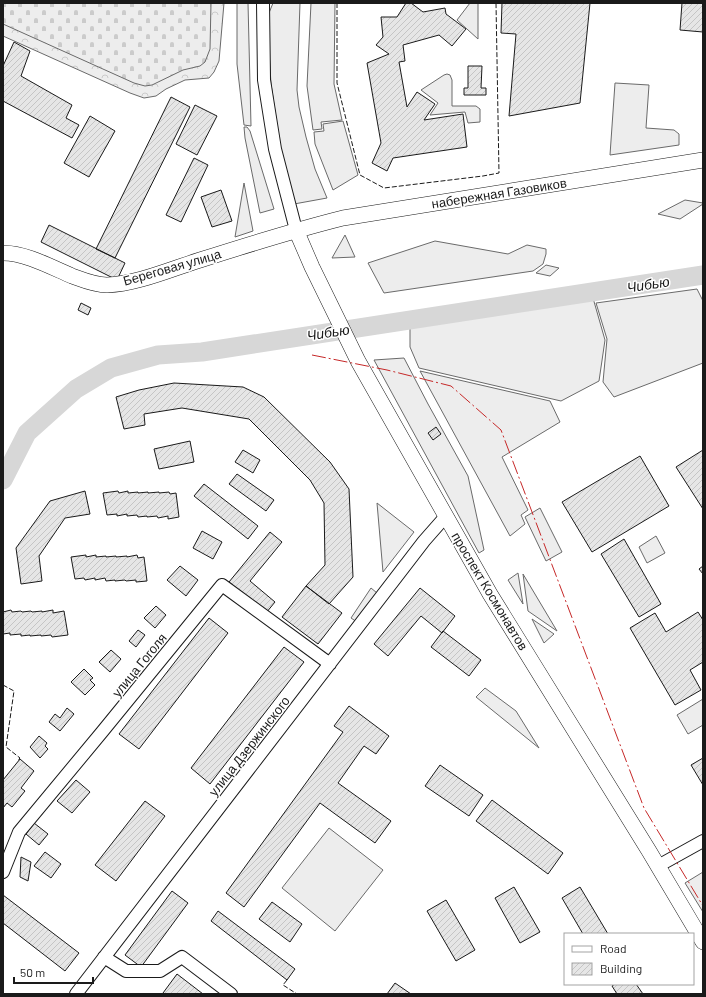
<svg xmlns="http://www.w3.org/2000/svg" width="706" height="997" viewBox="0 0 706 997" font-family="Barlow,sans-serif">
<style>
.built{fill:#ededed;stroke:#6a6a6a}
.forest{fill:url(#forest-crowns);stroke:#6a6a6a}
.cemetery{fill:url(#cemetery-stones);stroke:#6a6a6a}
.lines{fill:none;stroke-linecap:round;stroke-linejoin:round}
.river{stroke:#d7d7d7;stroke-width:19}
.building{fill:url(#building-hatch);stroke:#1a1a1a}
.minor-casing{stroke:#1a1a1a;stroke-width:14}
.major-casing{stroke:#1a1a1a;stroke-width:16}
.minor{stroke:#fff;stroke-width:12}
.major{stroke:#fff;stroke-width:15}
.fence{stroke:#1a1a1a;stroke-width:1;stroke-dasharray:5 2;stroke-linecap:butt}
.power{stroke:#c62828;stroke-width:1;stroke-dasharray:14 3 2 3;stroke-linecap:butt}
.labels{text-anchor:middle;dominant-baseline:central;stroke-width:3;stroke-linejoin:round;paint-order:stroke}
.street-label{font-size:13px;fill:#1a1a1a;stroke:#fff}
.water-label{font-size:14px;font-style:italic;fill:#1a1a1a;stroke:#fff}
</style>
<defs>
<pattern id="forest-crowns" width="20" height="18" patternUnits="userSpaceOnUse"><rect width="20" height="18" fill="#ededed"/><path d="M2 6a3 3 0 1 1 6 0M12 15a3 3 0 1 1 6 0" fill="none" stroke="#cbcbcb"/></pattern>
<pattern id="cemetery-stones" width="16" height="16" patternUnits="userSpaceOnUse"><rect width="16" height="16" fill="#ededed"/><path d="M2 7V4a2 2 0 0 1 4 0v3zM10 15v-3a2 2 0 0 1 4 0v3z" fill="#cbcbcb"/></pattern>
<pattern id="building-hatch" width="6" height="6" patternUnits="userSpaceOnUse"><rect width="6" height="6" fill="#e6e6e6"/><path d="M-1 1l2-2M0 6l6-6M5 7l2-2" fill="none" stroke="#c5c5c5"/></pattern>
</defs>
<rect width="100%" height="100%" fill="#fff"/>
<path class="built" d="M237 3H248L251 126 244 125 237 64Z
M273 3H300L297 90 299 107 306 137 315 169 327 198 294 204 281 153 271 84 267 18Z
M311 3H335L334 84 342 120 321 122 322 129 313 130 307 86Z
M470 3H478V39L457 20Z
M447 74 450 75 452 80V106H476L480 109V122L468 123 465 112 430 115 438 103 421 90 444 75Z
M615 83 649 85 646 128 674 130 679 134V145L610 155Z
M343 121 358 175 333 190 315 144 314 132 324 131 323 124Z
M244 127H247L250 131 274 209 260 213 245 138Z
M244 183 253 231 235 237Z
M685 200 703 203V204L680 219 658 214Z
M345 235 355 257 332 258Z
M435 241 508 254 527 245 546 249V254L543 264 533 271 384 293 368 263Z
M546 265 559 268 550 276 536 273Z
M697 289 703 301V363L614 397 603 382 607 339 596 303Z
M593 298 605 340 599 381 561 401 419 368 410 347V324L543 304Z
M404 358 428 404 468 476 484 550 479 553 374 360Z
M420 371 550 401 560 422 502 457 528 510 521 515 525 524 510 536Z
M377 503 414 532 383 572Z
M540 508 562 552 546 561 525 517Z
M656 536 665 553 647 563 639 547Z
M518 573 523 604 508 580Z
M523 574 557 631 528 611Z
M371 588 377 593 357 622 351 618Z
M532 619 554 634 544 643Z
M485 688 516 711 539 748 476 697Z
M703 699V725L688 734 677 715Z
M329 828 383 870 335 931 282 888Z
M703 872V912L685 883Z"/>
<path class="forest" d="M3 3H224L219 61 214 72 209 78 185 80 166 89 156 96 144 98 130 93 3 36Z"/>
<path class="cemetery" d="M3 3H211L210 49 205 62 200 66 183 70 152 85 145 86 134 83 3 24Z"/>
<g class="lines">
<path class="river" d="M3 480 27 433 76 389 111 368 158 355 202 352 703 275"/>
</g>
<path class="building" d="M406 3H411L423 12 445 8 446 14 466 29 452 46 439 35 403 45 405 61 399 62 407 107 417 92 435 104 424 120 463 114 467 147 393 158 387 171 372 163 381 143 367 63 389 54 376 45 383 37 381 17H397Z
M502 3H590L580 103 509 116 516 34 501 33Z
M682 3H703V32L680 30Z
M14 42 30 51 21 76 72 105 66 118 79 125 72 138 3 101V66Z
M468 66H482L481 88H486V95H464V88H468Z
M171 97 190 107 115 258 96 249Z
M195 105 217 116 197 155 176 144Z
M90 116 115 131 89 177 64 163Z
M194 158 208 165 181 222 166 215Z
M221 190 232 221 212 227 201 197Z
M49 225 125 263 117 280 41 242Z
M81 303 91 308 88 315 78 310Z
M174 383 243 387 264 397 330 462 349 489 353 577 329 604 306 586 325 565 324 503 310 480 249 419 182 408 144 414 145 425 124 429 116 397 139 390Z
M436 427 441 434 433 440 428 433Z
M190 441 194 462 159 469 154 449Z
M243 450 260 460 253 473 235 462Z
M703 450V509L676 467Z
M640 456 669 506 592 552 562 502Z
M237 474 274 500 266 511 229 484Z
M204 484 258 526 248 539 194 496Z
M85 491 90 514 65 518 39 556 42 581 21 584 16 548 50 501Z
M118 491 119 493 128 491V493L138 492V493L148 492V493L159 492V493L169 492 170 494 176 493 179 517 168 519V516L158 518 157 516 147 517V516L138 517 137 515 127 516V514L117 516V514L107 515 103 493Z
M202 531 222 542 213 559 193 548Z
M270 532 282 542 250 581 275 602 266 613 229 582Z
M624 539 661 604 639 617 601 554Z
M86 555V557L96 555V557L106 556V557L116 556V557L127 556V557L137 555 138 558 144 557 147 581 136 582V580L126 581 125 580 115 581V580L106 581 105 578 95 580V578L85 580 84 578 75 579 71 557Z
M180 566 198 580 186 596 167 580Z
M703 566V574L699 569Z
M306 586 342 613 318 644 282 617Z
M420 588 455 616 442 633 421 616 388 656 374 644Z
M156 606 166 615 155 628 144 618Z
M11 610 12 612 21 611 22 612 31 611 32 612 42 611V612L53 610V613L64 611 68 635 52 637 51 635 41 636V635L30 636V635L21 636V634L10 635V633L3 634V612Z
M698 612 703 620V662L690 670 701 690 675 705 630 628 655 613 666 632Z
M209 618 228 633 139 749 119 734Z
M138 630 145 635 136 647 129 641Z
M443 631 481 660 469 676 431 647Z
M284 647 304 662 210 784 191 768Z
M111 650 121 659 110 672 99 662Z
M84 669 93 678 90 680 95 685 85 695 71 682Z
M349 706 389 736 376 754 364 746 338 783 391 821 375 843 320 803 244 907 226 893 343 732 334 726Z
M67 708 74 714 60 731 49 722 55 714 60 718Z
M39 736 47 743 45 746 48 749 40 758 30 747Z
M703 758V785L691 765Z
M20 759 34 771 21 788 25 791 12 807 7 803 3 808V780Z
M440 765 483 795 469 816 425 786Z
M76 780 90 792 72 813 57 801Z
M492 800 563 853 548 874 476 821Z
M145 801 165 816 116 881 95 865Z
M34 823 48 834 39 845 26 834Z
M45 852 61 864 51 878 34 866Z
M21 857 31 862 28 881 20 877Z
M514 887 540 932 520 943 495 898Z
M580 887 608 934H583L562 898Z
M172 891 188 903 141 967 125 955Z
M3 895 79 953 65 971 3 923Z
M446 900 475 950 456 961 427 911Z
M272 902 302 924 290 942 259 919Z
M218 911 295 969 287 980 211 921Z
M177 974 203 994H164L163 993Z
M395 983 411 994H387Z
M615 984H636L643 994H617L612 986Z"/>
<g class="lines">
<g class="minor-casing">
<path id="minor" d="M263 3 264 80 275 149 296 230
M658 866 703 841
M3 872 19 832 102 732 222 585 330 664
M104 957 126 971H160L182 957 231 994
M76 994 424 541 446 516"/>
</g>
<g class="major-casing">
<path id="major" d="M296 230 312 267 358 361 490 594 649 851 703 942
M3 253C26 253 51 267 72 276 83 280 94 285 107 285 137 284 171 269 200 260 247 245 295 230 343 218L703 160"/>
</g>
<use href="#minor" class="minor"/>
<use href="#major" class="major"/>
<path class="fence" d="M337 3V83L360 175 384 188 483 176 499 173 496 3
M3 685 14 691 6 747 20 758 18 760
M287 980 283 985 297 994"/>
<path class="power" d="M312 355 387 370 451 386 501 430 644 808 703 906"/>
</g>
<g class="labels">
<g class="street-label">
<text transform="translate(499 193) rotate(-9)">набережная Газовиков</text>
<text transform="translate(172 267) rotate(-16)">Береговая улица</text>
<text transform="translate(490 591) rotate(59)">проспект Космонавтов</text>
<text transform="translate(139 665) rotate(-51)">улица Гоголя</text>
<text transform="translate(249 746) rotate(-52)">улица Дзержинского</text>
</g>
<g class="water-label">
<text transform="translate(648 284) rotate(-9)">Чибью</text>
<text transform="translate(328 332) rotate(-9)">Чибью</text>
</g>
</g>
<rect width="706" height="997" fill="none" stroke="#1a1a1a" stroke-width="8"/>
<rect x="564" y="933" width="130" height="52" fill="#ffffff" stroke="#a3a3a3"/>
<rect x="572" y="946" width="20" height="6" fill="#ffffff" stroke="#a3a3a3"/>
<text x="600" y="953" font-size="12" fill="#1a1a1a">Road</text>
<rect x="572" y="963" width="20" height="12" fill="url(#building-hatch)" stroke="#a3a3a3"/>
<text x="600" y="973" font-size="12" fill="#1a1a1a">Building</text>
<path d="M14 977v6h79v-6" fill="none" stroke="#1a1a1a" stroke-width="2"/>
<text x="20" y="977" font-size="12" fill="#1a1a1a" stroke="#ffffff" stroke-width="3" paint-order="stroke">50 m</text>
</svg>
